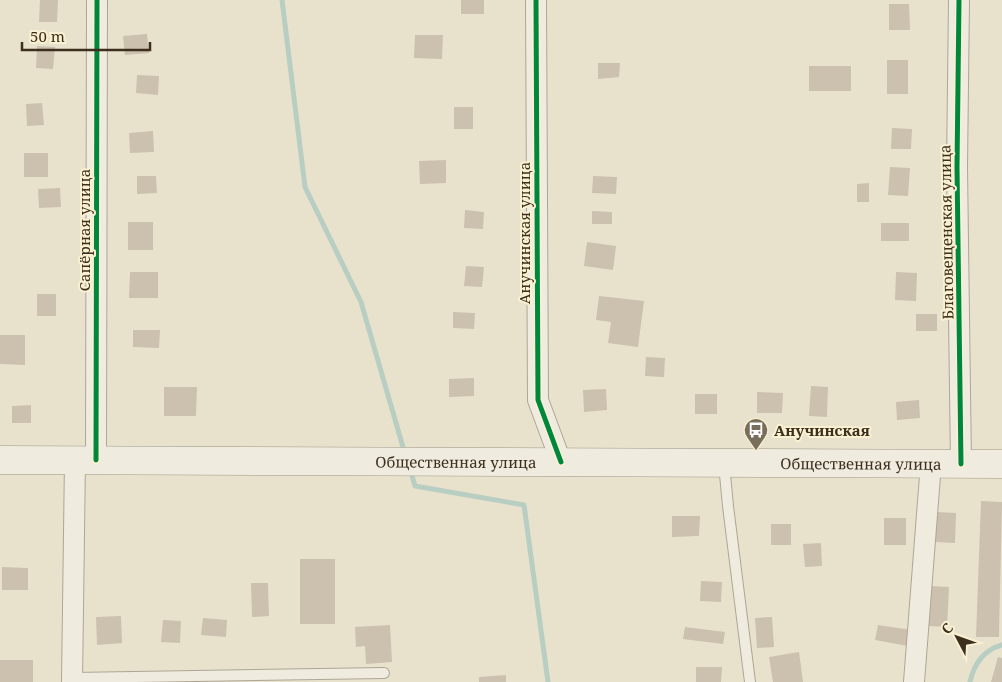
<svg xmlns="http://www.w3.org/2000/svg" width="1002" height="682" viewBox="0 0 1002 682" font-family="'Noto Serif',serif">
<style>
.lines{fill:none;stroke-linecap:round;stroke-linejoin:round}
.stream{stroke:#b9cec2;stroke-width:5}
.building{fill:#ccc0ae}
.service-casing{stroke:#ada696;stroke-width:12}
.minor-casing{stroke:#ada696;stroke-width:22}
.secondary-casing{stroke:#9d9686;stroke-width:29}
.service{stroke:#efebdf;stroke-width:10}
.minor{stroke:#efebdf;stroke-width:20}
.secondary{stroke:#efebdf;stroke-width:28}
.cycleway-casing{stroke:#f9f1d2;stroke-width:8}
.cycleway{stroke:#00873e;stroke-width:5}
.labels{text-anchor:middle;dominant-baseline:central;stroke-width:4;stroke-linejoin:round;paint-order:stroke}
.street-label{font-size:15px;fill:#3d2f1d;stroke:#f9f1d2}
.poi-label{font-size:15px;font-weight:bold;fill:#3d2f1d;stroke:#f9f1d2;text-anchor:start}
</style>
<rect width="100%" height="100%" fill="#e8e2cd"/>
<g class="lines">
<path class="stream" d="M282 0 305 187 361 302 405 454
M410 469 415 486 524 505 548 682
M970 682C974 664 984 650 1002 645"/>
</g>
<path class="building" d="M40 0H58L57 22H39Z
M461 0H484V14H461Z
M889 4H909L910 30H889Z
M147 34 149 53 125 55 123 36Z
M415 35H443L442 59 414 58Z
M37 46 55 47 53 69 36 68Z
M887 60H908V94H887Z
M598 63H620L619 77 598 79Z
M809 66H851V91H809Z
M137 75 159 76 158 95 136 93Z
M42 103 44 125 27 126 26 104Z
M454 107H473V129H454Z
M892 128 912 129 911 149H891Z
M153 131 154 152 130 153 129 133Z
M24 153H48V177H24Z
M446 160V183L420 184 419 161Z
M890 167 910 168 908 196 888 195Z
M137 176H156L157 193 137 194Z
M593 176 617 177 616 194 592 193Z
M869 183V202H857V184Z
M60 188 61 207 39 208 38 189Z
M465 210 484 212 483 229 464 228Z
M592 211 612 212V224H592Z
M128 222H153V250H128Z
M881 223H909V241H881Z
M587 242 616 246 613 270 584 266Z
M466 266 484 267 482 287 464 286Z
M130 272H158V298H129Z
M896 272 917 273 916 301 895 300Z
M37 294H56V316H37Z
M599 296 644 301 638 347 608 343 611 322 596 320Z
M453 312 475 313 474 329 453 328Z
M916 314H937V331H916Z
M133 330H160L159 348 133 347Z
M0 335H25V365L0 364Z
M646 357 665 358 664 377 645 376Z
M474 378V396L449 397V379Z
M811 386 828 387 827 417 809 416Z
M164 387H197L196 416H164Z
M606 389 607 410 584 412 583 390Z
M757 392 783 393 782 413H757Z
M695 394H717V414H695Z
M919 400 920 418 897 420 896 402Z
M31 405V423H12V406Z
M981 501 1002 502 999 637H976Z
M936 512 956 513 955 543 935 542Z
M672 516H700L699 536 672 537Z
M884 518H906V545H884Z
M771 524H791V545H771Z
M821 543 822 566 805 567 803 544Z
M300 559H335V624H300Z
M2 567 28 568V590H2Z
M701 581 722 582 721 602 700 601Z
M251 583H268L269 616 252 617Z
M929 586 949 587 947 627 928 626Z
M121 616 122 643 97 645 96 617Z
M772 617 774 647 757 648 755 618Z
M203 618 227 620 226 637 201 635Z
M163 620 181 621 180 643 161 642Z
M390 625 392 662 366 664 365 646 356 647 355 627Z
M878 625 911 630 908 646 875 640Z
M685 627 725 632 723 644 683 639Z
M799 652 803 682H773L769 657Z
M998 657 1002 658V682H991Z
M0 660H33V682H0Z
M696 667H722L721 682H696Z
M506 675V682H479V677Z"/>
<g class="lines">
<g class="service-casing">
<path id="service" d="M724 464 728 506 750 682
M72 678 384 673"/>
</g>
<g class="minor-casing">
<path id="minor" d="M536 0 538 400 561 462
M959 0 957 167 961 464
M96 460 97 0
M72 682 75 460
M914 682 931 463"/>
</g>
<g class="secondary-casing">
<g id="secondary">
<path id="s1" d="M0 460 1002 464"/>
</g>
</g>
<use href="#service" class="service"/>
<use href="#minor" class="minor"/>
<use href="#secondary" class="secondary"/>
<g class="cycleway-casing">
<path id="cycleway" d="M536 0 538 400 561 462
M959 0 957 167 961 464
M96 460 97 0"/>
</g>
<use href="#cycleway" class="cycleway"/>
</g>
<defs>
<g id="bus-pin" transform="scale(1.25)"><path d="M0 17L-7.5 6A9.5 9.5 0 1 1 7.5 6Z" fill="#796e5b" stroke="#f9f1d2"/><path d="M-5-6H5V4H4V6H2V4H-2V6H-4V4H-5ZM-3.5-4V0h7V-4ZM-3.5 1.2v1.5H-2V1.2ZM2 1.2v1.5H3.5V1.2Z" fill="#fff"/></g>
</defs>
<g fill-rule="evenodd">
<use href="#bus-pin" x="756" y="430"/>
</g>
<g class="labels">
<g class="street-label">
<text transform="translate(84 230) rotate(-90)">Сапёрная улица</text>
<text transform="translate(946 232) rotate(-91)">Благовещенская улица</text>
<text transform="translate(524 233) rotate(-90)">Анучинская улица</text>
<text stroke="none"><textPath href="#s1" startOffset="456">Общественная улица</textPath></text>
<text stroke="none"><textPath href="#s1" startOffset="861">Общественная улица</textPath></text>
</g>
<g class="poi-label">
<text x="774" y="430">Анучинская</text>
</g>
</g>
<g transform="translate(957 637) rotate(311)" stroke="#f9f1d2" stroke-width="4" paint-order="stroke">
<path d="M0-4L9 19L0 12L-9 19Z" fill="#3d2f1d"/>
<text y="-8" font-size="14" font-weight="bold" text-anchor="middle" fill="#3d2f1d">С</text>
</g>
<path d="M22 42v8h128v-8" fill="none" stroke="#3d2f1d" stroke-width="2.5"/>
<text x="30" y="42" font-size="15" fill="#3d2f1d" stroke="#f9f1d2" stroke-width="4" paint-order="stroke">50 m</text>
</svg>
